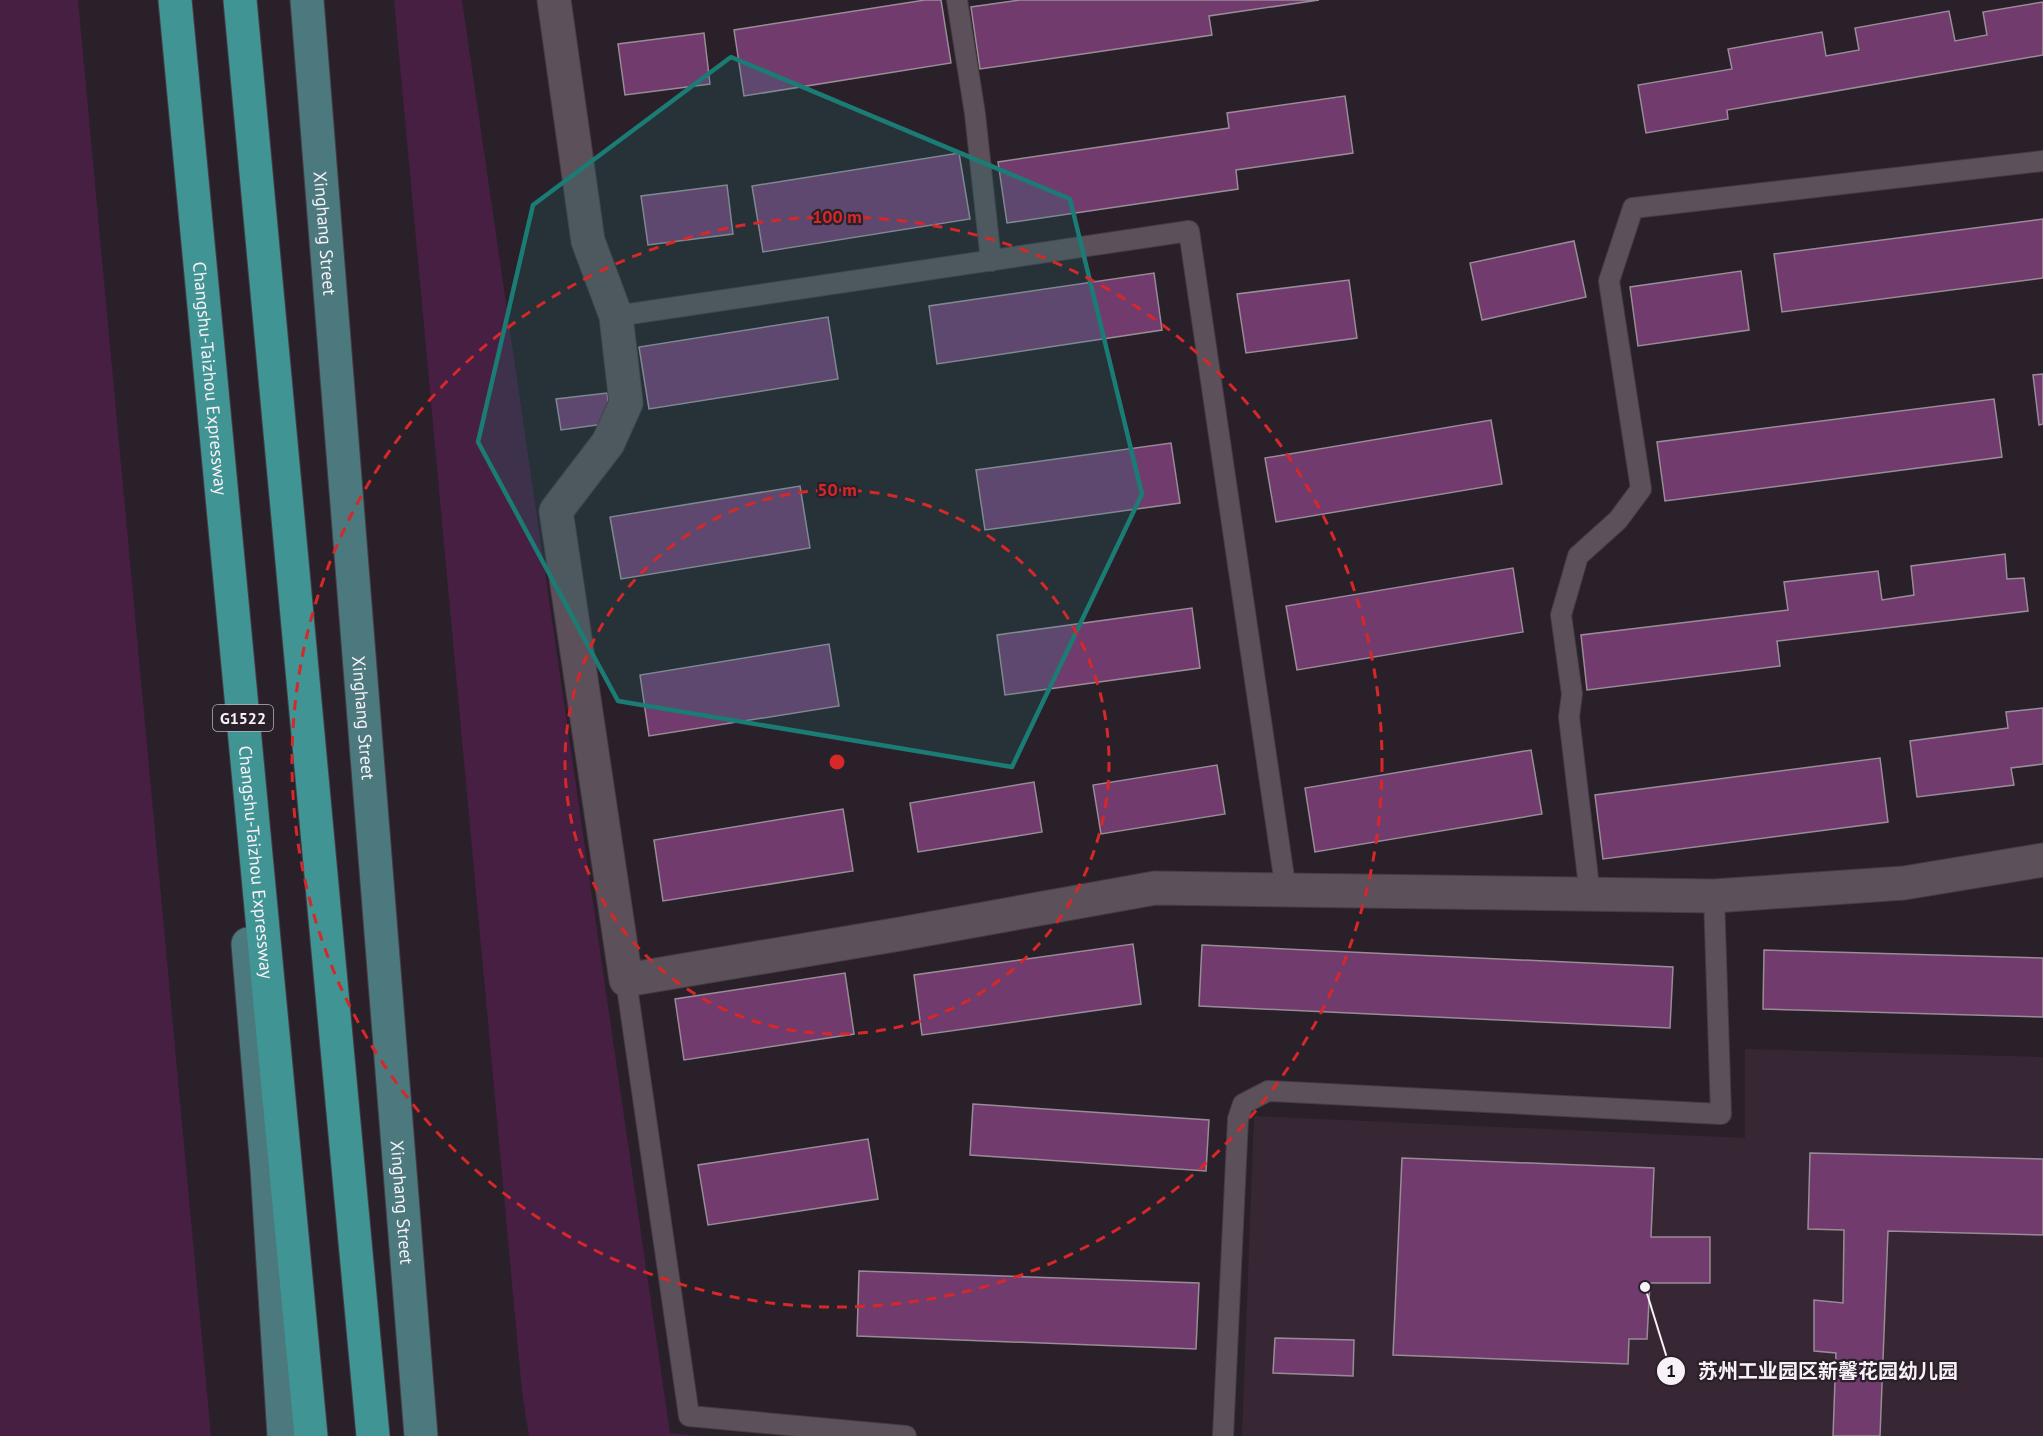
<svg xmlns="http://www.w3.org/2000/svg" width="2043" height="1436" viewBox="0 0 2043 1436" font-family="'PT Sans','Noto Sans SC',sans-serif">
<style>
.built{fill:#372735}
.green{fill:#461f43}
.building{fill:#713b6e;stroke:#998b97;stroke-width:1.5}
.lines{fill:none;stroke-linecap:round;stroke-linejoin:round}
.service-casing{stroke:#463c45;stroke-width:22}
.minor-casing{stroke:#463c45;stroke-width:35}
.primary-casing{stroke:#463c45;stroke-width:35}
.motorway-casing{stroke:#463c45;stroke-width:35}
.service{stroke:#5c505b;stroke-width:20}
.minor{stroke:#5c505b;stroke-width:33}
.primary{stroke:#4c797d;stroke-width:33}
.motorway{stroke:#419494;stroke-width:33}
.marked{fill:#1b7c75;fill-opacity:0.2;stroke:#1b7c75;stroke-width:4.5;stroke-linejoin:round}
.ring{fill:none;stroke:#d62828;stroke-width:3;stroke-dasharray:10 8}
.labels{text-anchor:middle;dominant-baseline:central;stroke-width:4.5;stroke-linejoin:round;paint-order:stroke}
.shield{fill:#2a2029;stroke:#bbb2ba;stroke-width:1.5}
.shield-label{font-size:16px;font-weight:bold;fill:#f9f1f8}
.street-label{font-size:18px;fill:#f9f1f8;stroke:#2a2029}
.centre{fill:#d62828;stroke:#2a2029;stroke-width:3}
.ring-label{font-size:18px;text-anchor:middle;font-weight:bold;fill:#d62828;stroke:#2a2029;stroke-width:4.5;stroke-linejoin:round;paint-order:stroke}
.leader{fill:none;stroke:#f9f1f8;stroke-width:2}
.callout-dot{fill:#f9f1f8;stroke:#2a2029;stroke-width:2}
.mark-label{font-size:18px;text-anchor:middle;font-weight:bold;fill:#111}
.callout-label{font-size:20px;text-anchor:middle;font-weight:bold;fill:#f9f1f8;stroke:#2a2029;stroke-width:4.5;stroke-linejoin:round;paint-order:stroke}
</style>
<rect width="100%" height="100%" fill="#2a2029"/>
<path class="built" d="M1745 1049 2043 1057V1436H1242L1254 1116 1745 1138Z"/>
<path class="green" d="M0 0H78L211 1436H0Z
M394 0H462L670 1433 700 1436H529L522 1392Z"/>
<path class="building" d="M925 0H941L951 63 744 96 734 30Z
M1020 0H1319L1209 16 1212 35 980 69 971 7Z
M2043 2V55L1727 110 1728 119 1646 133 1638 85 1732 69 1728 49 1822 32 1826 56 1859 50 1855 28 1949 11 1955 41 1987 35 1983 12Z
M704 33 710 84 625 95 618 44Z
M1345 96 1353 153 1236 170 1238 189 1007 223 998 162 1229 128 1227 113Z
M959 153 970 219 763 252 752 186Z
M727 185 733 234 648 245 641 196Z
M2043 219V278L1782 312 1774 254Z
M1574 241 1586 297 1482 320 1470 263Z
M1741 271 1749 330 1638 346 1630 287Z
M1154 273 1162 330 937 364 929 306Z
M1349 280 1357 338 1246 353 1237 294Z
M828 317 838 379 649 409 639 347Z
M2043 374V424L2039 425 2033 375Z
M607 393 611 423 561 430 556 399Z
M1994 399 2002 457 1665 501 1657 442Z
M1491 420 1502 484 1276 522 1265 458Z
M1171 443 1180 503 985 530 976 470Z
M800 486 810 548 621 579 610 517Z
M2005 554 2007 579 2024 578 2028 611 1777 641 1780 666 1587 690 1581 635 1788 610 1784 582 1878 571 1882 600 1914 595 1911 566Z
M1513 568 1523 632 1297 670 1286 606Z
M1192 608 1200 668 1005 695 997 635Z
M829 644 839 706 649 736 640 675Z
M2043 708V764L2011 768 2014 785 1917 797 1910 741 2008 728 2006 712Z
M1531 750 1542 814 1315 852 1305 788Z
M1880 758 1888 822 1603 859 1595 795Z
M1217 765 1225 814 1101 834 1093 785Z
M1034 782 1042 832 918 852 910 803Z
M843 809 853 871 663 901 654 840Z
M1133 944 1141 1004 922 1035 914 975Z
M1202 945 1673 967 1670 1028 1199 1006Z
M1764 950 2043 958V1017L1763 1009Z
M845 973 854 1034 684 1060 675 999Z
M973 1104 1209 1120 1206 1171 970 1155Z
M868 1139 878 1199 708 1225 698 1165Z
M1810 1153 2043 1159V1235L1888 1231 1880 1436H1833L1836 1353 1814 1351V1300L1843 1303 1844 1230 1808 1229Z
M1402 1158 1654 1168 1651 1237H1710V1283H1650L1647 1339H1629L1628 1364 1393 1355Z
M859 1271 1199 1283 1196 1349 857 1336Z
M1275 1338 1354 1340 1353 1376 1273 1373Z"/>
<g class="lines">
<g class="service-casing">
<path id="service" d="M957 0 975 114 991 261
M616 316 1189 231 1286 891
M1590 895 1569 717 1572 694 1561 615 1578 556 1618 520 1641 489 1609 281 1633 208 2043 161
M626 980 689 1416 906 1436
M1223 1436 1238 1119 1243 1104 1268 1091 1721 1114 1714 896"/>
</g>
<g class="minor-casing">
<path id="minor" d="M554 0 588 241 616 316 626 403 608 443 556 511 626 980 900 934 1155 888 1714 896 1904 883 2043 860"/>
</g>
<g class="primary-casing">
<g id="primary">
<path id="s1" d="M307 0 421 1436"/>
<path d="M248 944 267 1169 284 1436"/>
</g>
</g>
<g class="motorway-casing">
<g id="motorway">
<path id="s2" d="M175 0 311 1436"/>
<path d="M240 0 373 1436"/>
</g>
</g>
<use href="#service" class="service"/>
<use href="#minor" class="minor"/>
<use href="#primary" class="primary"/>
<use href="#motorway" class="motorway"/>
</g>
<path class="marked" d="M731 57 1070 199 1142 494 1012 767 618 701 478 442 533 205Z"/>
<g class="ring">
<circle cx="837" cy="762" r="272"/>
<circle cx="837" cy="762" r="545"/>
</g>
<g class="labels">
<rect class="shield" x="213" y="705" width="60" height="26" rx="4.5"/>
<g class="shield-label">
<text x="243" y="718">G1522</text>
</g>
<g class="street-label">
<text stroke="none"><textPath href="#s1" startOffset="234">Xinghang Street</textPath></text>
<text stroke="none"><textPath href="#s2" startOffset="380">Changshu-Taizhou Expressway</textPath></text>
<text stroke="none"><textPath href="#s1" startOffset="720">Xinghang Street</textPath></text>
<text stroke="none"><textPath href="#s2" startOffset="866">Changshu-Taizhou Expressway</textPath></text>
<text stroke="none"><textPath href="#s1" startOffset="1206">Xinghang Street</textPath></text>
</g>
</g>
<circle cx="837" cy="762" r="9" class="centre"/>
<g class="ring-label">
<text x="837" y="223">100 m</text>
<text x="837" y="496">50 m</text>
</g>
<path class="leader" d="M1645 1287L1671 1371"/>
<g class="callout-dot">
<circle cx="1645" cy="1287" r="6"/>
<circle cx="1671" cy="1371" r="15"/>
</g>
<g class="mark-label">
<text x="1671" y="1377">1</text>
</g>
<g class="callout-label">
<text x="1828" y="1378">苏州工业园区新馨花园幼儿园</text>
</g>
</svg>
